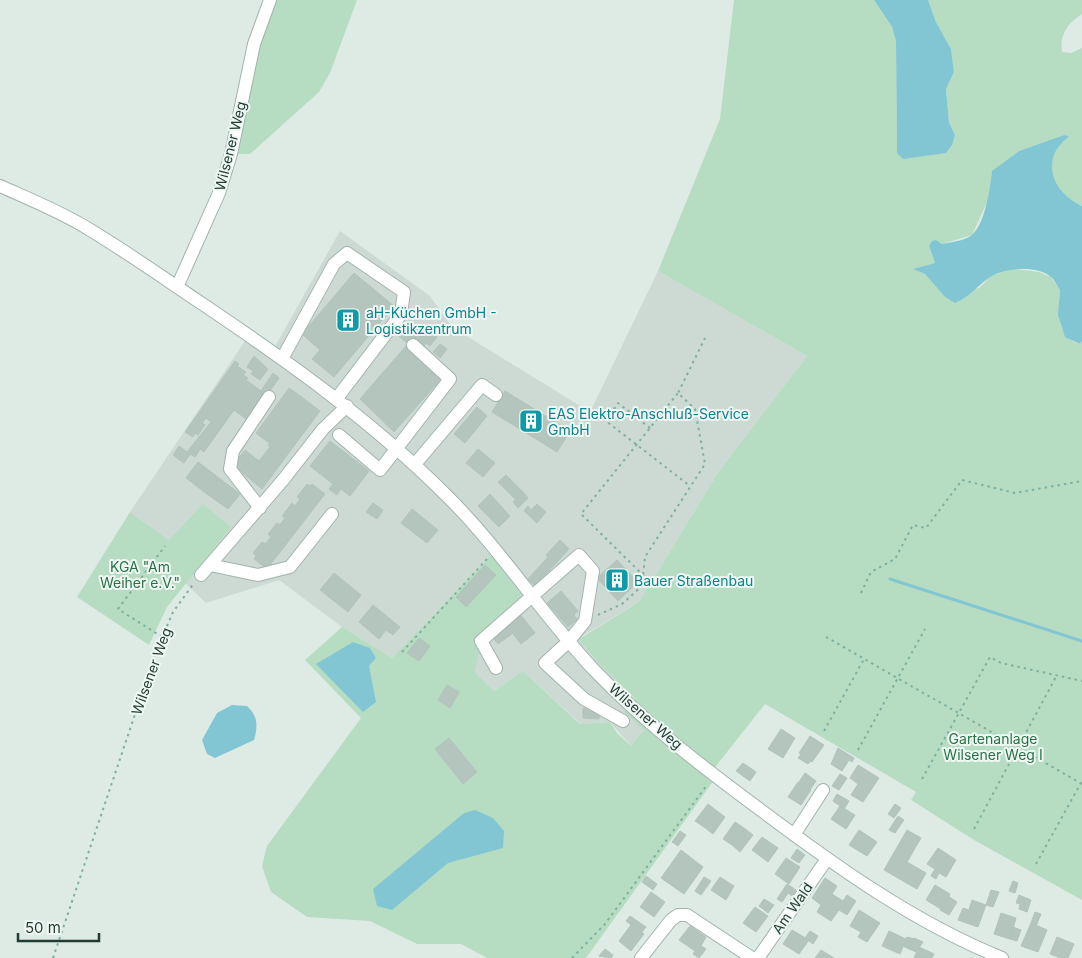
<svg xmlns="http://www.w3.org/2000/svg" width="1082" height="958" viewBox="0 0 1082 958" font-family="Inter,sans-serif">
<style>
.built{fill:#cddad4}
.green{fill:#b6ddc1}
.water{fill:#83c6d3}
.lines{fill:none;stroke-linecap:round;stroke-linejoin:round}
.stream{stroke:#83c6d3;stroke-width:3}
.building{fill:#b4c5be;stroke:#b1c4bc}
.minor-casing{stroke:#a1b3ac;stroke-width:14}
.path{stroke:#7db0a0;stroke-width:2;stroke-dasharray:2.5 4;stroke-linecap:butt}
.minor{stroke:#fff;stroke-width:12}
.labels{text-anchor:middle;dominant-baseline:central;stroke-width:4;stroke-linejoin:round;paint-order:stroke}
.street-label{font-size:14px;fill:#1f3b33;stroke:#eff7f3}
.culture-label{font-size:14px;fill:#0d838f;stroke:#eff7f3;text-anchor:start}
.park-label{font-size:14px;fill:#287345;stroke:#eff7f3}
</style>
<rect width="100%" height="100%" fill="#deebe5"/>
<path class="built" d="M340 231 430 296 452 327 582 407 592 408 658 271 807 356 719 471 639 602 579 638 601 666 636 699 644 730 631 746 610 722 581 724 523 671 494 691 475 672 491 555 392 658 342 627 279 580 206 603 185 583 231 527 169 540 130 512 249 335 273 350Z"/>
<path class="green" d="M270 0H357L330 73 319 92 250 154H231Z
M734 0H874L892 27 896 41 897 153 955 135 949 122 946 89 954 72 951 49 936 22 928 0H1082V14C1068 23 1059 35 1062 52L1071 53 1082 48V206C1063 196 1046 179 1053 155 1056 148 1064 141 1068 136L1064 135 1019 151 992 172 988 200 972 235 942 244 936 240 929 246 935 263 914 269 925 274 944 296 979 288 991 276 1013 269 1039 272 1051 277 1060 290C1058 310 1056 337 1080 344L1082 341V900L974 840 911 800 916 792 765 704 716 766 714 780 586 958H487L461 944H417L370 921 307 917 271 892 262 866 267 846 361 718 305 660 342 627 392 658 491 555 526 600 481 641 475 672 494 691 523 671 580 724 610 722 617 733 631 746 644 730 624 712 636 699 601 666 579 639 639 602 719 471 807 356 658 271 720 119Z
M203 504 231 527 167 607 149 645 77 597 130 512 169 540Z"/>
<path class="water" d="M874 0H928L936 22 951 49 954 72 946 89 949 122 955 135 952 145 946 153 903 159 897 153 896 41 892 27Z
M1064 135 1069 136C1064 141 1056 148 1054 155 1046 178 1063 197 1082 206V341L1080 344 1065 337 1058 315 1060 290C1057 286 1055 280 1051 277 1037 265 1007 268 992 276 979 283 972 296 955 303L944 296 925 274 913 269 935 263 929 246 932 241 936 240 942 244C951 242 962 241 969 237 985 228 990 188 992 171L1019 151Z
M353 642 370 648 376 658 369 666 376 702 363 712 316 664Z
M232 705 247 706C258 716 258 726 254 740L215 758 207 754 202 740 217 713Z
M475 810 493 818 504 831 503 848 448 863 392 910 377 906 373 889 464 813Z"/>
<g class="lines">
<path class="stream" d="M890 579 1082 641"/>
</g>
<path class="building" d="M354 273 394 306 334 377 312 359 320 350 302 334Z
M410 323 419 331 424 325 437 337 430 346 426 343 424 346 404 329Z
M404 329 419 341 416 345 409 339 407 343 399 336Z
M440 344 447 349 440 358 433 352Z
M406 346 442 378 394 432 360 399Z
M254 356 268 369 260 380 251 374 253 371 247 367Z
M235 361 239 364 237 366 246 372 243 375 248 378 246 380 261 391 273 373 279 378 249 421 234 410 204 452 200 449 195 457 190 454 184 463 173 455 179 446 187 452 211 422 206 418 202 423 205 425 198 435 195 433 193 437 185 432Z
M289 388 303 398 269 443 256 433Z
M505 391 570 431 557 452 492 412Z
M303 398 320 411 285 458 268 445Z
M477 407 487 416 465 443 454 434Z
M330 441 369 471 350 496 341 489 337 495 329 489 333 484 310 466Z
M270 447 285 458 262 489 233 465 245 450 259 461Z
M478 449 495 463 483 477 466 463Z
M198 462 219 478 207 494 186 478Z
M506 475 523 492 515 499 498 482Z
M219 478 240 494 228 509 207 494Z
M307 484 310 486 312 484 325 494 267 569 254 559 256 556 253 553 262 542 265 544 271 537 268 534 277 523 280 525 285 518 282 516 292 503 295 506 300 499 297 497Z
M523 492 528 498 518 508 513 502Z
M490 494 500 505 488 516 478 506Z
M373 503 383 510 377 519 366 512Z
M537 504 546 512 537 523 524 511 528 506 531 510Z
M500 505 510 516 499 527 488 516Z
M412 509 438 530 427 543 401 523Z
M560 540 569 549 535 586 528 579 548 557 546 555Z
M617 560 638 582 618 601 597 578Z
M485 565 496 575 466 607 456 597Z
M334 573 361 595 348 612 320 590Z
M561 591 578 611 574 615 577 619 568 627 547 603Z
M373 605 400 627 393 635 386 630 379 639 359 622Z
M520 614 535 633 521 644 506 625Z
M506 625 512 634 498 644 492 636Z
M419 638 430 646 419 661 407 653Z
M447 685 459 692 450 708 438 700Z
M583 708 600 709 599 719 583 718Z
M781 729 795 738 783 758 768 749Z
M810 736 824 745 812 762 811 761 808 764 798 758 801 754 799 753Z
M449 738 477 772 463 784 435 749Z
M838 748 854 758 852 762 849 760 842 771 831 764Z
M743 763 756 772 750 781 736 771Z
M858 765 879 778 863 802 851 795 858 784 850 778Z
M805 773 816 781 810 790 799 782Z
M840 774 847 778 839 790 832 786Z
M798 782 811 790 801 805 788 797Z
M837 794 849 801 844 809 833 801Z
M708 804 717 811 704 827 695 821Z
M895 804 901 808 894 818 888 814Z
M840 806 855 815 846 829 831 819Z
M717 811 725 817 713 834 704 827Z
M898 816 904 820 895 833 889 830Z
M735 822 744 828 732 845 723 839Z
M744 828 753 835 740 852 732 845Z
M859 830 877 842 867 856 849 845Z
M907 830 921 838 907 862 926 873 917 889 884 870Z
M680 831 686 835 678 846 672 842Z
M762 837 778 848 768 862 752 850Z
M938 848 956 860 946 877 939 873 936 879 931 876 935 869 927 864Z
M797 849 805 855 799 863 791 858Z
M681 850 703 867 694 880 671 864Z
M786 858 800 867 789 884 775 874Z
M671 864 694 880 684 894 661 878Z
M646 876 657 884 653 890 642 882Z
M704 877 711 881 701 895 695 891Z
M720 877 734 886 726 900 711 890Z
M825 878 837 886 832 894 843 901 847 895 856 901 847 915 839 910 831 921 817 912 821 905 812 898Z
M1013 881 1018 883 1015 893 1009 891Z
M787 884 796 890 792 896 788 893 782 902 777 899Z
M935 885 950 894 941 909 926 900Z
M991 890 999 892 993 907 986 905Z
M651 892 665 902 654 917 640 907Z
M1019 895 1031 900 1027 912 1019 909 1020 904 1016 903Z
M948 896 957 902 949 915 940 910Z
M764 899 774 905 768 913 759 906Z
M972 900 986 905 978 927 958 920 963 908 969 910Z
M755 907 768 916 756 932 743 923Z
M859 910 880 923 867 942 858 937 861 932 850 926Z
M1035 912 1041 914 1036 926 1031 923Z
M1001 913 1016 918 1010 939 994 934Z
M630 916 646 927 641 933 626 921Z
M1031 923 1047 930 1038 952 1021 946Z
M631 925 644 934 631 951 619 941Z
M690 926 706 937 701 946 706 949 699 958 693 954 695 951 679 940Z
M1013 927 1021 930 1017 941 1010 939Z
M792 930 809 940 799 954 783 944Z
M810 931 818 936 813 944 805 938Z
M889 931 906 939 900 954 882 946Z
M907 937 914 939 909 949 903 946Z
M1057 937 1074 944 1068 958H1060L1050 954Z
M914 938 923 942 916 952 909 949Z
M919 947 934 954 932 958H914Z
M605 949 613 955 611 958 599 956Z
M821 950 834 958H815Z"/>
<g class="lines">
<g class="minor-casing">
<path id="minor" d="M0 186C29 199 59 211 87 228 127 252 165 279 204 305 290 363 373 422 446 495 501 549 542 615 595 671 645 723 704 768 762 811 837 867 915 923 1002 958
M177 287 219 193 231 154 254 44 270 0
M283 357 334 264 347 253 404 292 401 314 337 398
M339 435 380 470 450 379 413 345
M415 464 482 385 496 395
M260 508 230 469 233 451 269 397
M210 565 258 575 290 567 332 514
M201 575 283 480 323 429 347 406
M496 668 481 641 579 555 593 571 585 621 568 642 545 663 584 699 623 721
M794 835 823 790
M641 958 671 920 678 915H687L752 958
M758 958 827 859"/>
</g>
<path class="path" d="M650 428 618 403 606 421 690 486
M644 576 581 514 678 393
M861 593 871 572 895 559 913 525 926 528 962 480 1015 493 1082 481
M598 615 622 604 642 586 645 557 705 464 695 409 678 393 705 338
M162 637 118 609 165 546
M826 637 1082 784
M402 652 487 559
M824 731 864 659
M858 750 925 629
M922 779 990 657 1001 663 1082 681
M974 829 1057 675
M1036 864 1082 781
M53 958 157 649 173 612 194 583
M572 958 605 924 707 785"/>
<use href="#minor" class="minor"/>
</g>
<defs>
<g id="building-square" transform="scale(1.25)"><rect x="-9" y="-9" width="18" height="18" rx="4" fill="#0f9aa8" stroke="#eff7f3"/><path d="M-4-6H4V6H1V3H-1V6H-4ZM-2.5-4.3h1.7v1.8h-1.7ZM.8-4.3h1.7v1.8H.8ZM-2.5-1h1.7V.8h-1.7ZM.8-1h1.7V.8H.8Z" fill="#fff"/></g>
</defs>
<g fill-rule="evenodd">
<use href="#building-square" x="348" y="320"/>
<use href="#building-square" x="531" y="421"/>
<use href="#building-square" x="617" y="580"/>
</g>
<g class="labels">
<g class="street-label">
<text transform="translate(230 146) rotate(-76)">Wilsener Weg</text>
<text transform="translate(151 671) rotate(-70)">Wilsener Weg</text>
<text transform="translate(646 716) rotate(41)">Wilsener Weg</text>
<text transform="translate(792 908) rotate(-55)">Am Wald</text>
</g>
<g class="culture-label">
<text x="366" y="312">aH-Küchen GmbH -<tspan x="366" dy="16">Logistikzentrum</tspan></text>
<text x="548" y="413">EAS Elektro-Anschluß-Service<tspan x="548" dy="16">GmbH</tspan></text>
<text x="634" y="580">Bauer Straßenbau</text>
</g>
<g class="park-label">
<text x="140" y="566">KGA "Am<tspan x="140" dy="16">Weiher e.V."</tspan></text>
<text x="993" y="738">Gartenanlage<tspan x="993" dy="16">Wilsener Weg I</tspan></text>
</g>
</g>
<path d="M18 933v8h81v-8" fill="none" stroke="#1f3b33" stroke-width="2.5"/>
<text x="25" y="933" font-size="15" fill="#1f3b33" stroke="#eff7f3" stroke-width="4" paint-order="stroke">50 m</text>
</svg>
